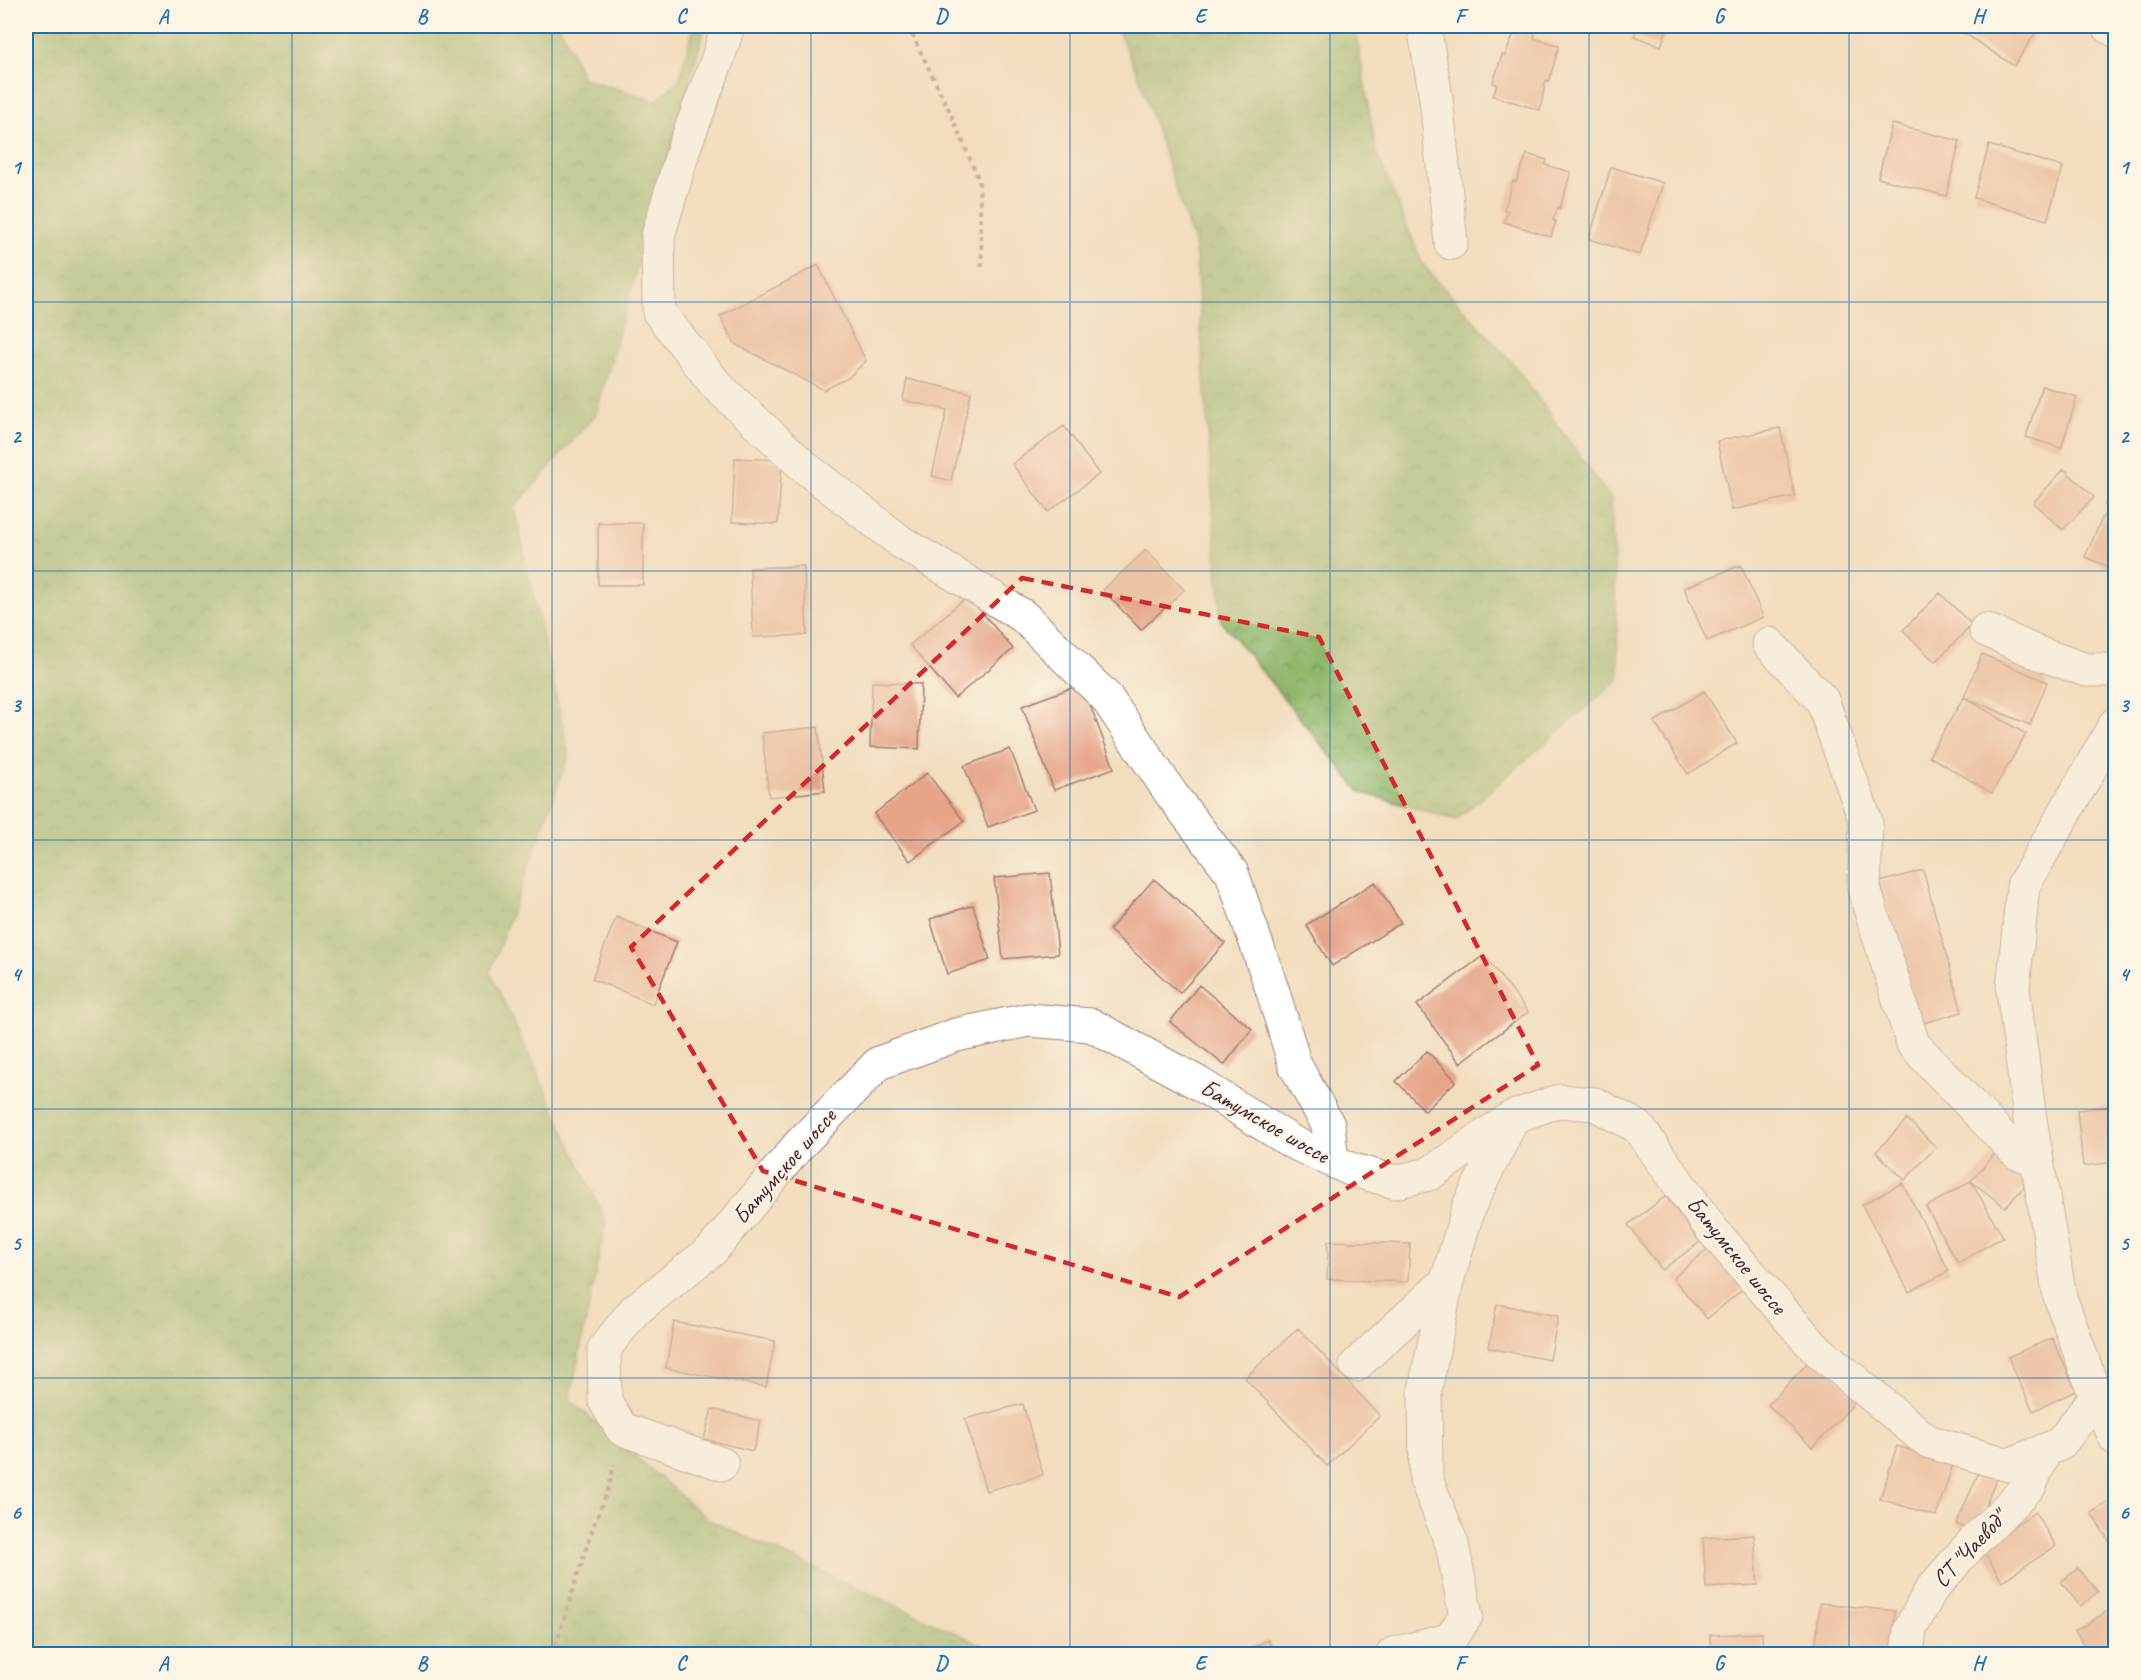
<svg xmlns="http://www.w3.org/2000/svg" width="2141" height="1680" viewBox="0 0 2141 1680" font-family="Caveat,sans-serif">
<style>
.forest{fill:url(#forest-crowns);stroke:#6d6b4c;stroke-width:1.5}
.building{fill:#e6a489}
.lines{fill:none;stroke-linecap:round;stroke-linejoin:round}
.minor-casing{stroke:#9e7e74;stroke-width:35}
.path{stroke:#9e7e74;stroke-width:4;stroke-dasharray:4.5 4.5;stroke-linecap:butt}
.minor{stroke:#fff;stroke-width:33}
.marked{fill:none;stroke:#d62828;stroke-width:4.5;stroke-dasharray:12 8;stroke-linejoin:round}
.grid{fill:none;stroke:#1f6fb2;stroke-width:1.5;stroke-opacity:0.55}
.labels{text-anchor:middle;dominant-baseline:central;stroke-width:4.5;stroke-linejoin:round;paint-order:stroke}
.street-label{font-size:24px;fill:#4a1f2b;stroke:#fcf5e5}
.neatline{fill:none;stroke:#1f6fb2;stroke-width:2}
.grid-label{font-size:20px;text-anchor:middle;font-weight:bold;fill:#1f6fb2}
</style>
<defs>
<pattern id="forest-crowns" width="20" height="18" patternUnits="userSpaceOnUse" patternTransform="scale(1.5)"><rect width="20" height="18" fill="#90b76d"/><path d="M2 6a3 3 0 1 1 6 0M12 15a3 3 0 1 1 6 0" fill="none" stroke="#78945a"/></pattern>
</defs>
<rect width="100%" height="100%" fill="#fcf5e5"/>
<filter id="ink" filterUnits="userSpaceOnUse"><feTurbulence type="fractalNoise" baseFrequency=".0167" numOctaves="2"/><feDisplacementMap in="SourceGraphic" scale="12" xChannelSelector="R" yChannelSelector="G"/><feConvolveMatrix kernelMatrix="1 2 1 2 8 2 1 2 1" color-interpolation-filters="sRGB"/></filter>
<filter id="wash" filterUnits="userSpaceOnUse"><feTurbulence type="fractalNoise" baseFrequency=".008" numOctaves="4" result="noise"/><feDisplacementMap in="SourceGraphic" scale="24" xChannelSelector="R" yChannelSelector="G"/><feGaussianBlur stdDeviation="1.35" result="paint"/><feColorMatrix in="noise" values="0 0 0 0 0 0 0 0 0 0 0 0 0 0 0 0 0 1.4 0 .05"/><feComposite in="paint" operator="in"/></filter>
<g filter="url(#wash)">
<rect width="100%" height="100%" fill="#f2ddbe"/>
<path class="forest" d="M26 26H560L583 78 656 101 679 80 694 26H705L596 414 514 508 569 755 490 972 606 1221 570 1400 709 1520 1002 1654H26Z
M1116 26H1355L1376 151 1423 265 1511 361 1611 499 1619 679 1456 820 1360 792 1221 621 1195 247 1139 77Z"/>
<g id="blocks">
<path class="building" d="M1638 26H1668L1661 46 1634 36Z
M1969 26H2040L2014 66 1964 33Z
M1516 28 1535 34 1534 38 1559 46 1549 81 1546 80 1540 110 1493 96 1497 84 1493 83 1502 55 1505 56Z
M1892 124 1960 141 1946 196 1878 178Z
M1989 145 2063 167 2047 220 1974 198Z
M1527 154 1547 160 1545 165 1571 172 1560 208 1558 207 1553 220 1556 221 1551 237 1504 222 1508 211 1504 210 1513 181 1516 182Z
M1611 167 1663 183 1640 255 1589 239Z
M818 265 866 361 848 378 824 390 735 344 720 316Z
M907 379 971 393 951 481 932 476 947 410 903 400Z
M2042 386 2077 397 2061 448 2026 437Z
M1064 426 1099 474 1048 512 1012 464Z
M1780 428 1795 496 1732 510 1717 441Z
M735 458 782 460 778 524 732 522Z
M2064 469 2094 497 2063 530 2033 503Z
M2116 482V510L2105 505Z
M2103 516 2116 521V570L2085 557Z
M598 523H643V585H598Z
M1146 550 1184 590 1141 630 1103 590Z
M1741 565 1763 617 1707 641 1684 588Z
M804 566 807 635 753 637 750 568Z
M1940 593 1972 625 1935 662 1903 630Z
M968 596 1013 649 955 698 910 645Z
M1982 654 2047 682 2030 725 1964 697Z
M872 682 921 684 919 749 870 747Z
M1082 684 1114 768 1054 790 1022 706Z
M1704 691 1737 743 1688 774 1654 722Z
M1964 697 2026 734 1992 793 1929 756Z
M818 727 825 791 769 797 762 733Z
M1010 749 1034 810 988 827 964 766Z
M927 773 964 821 910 861 874 814Z
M1923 870 1962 1012 1920 1024 1880 882Z
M1050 873 1058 954 1003 959 994 878Z
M1154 879 1225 943 1180 993 1109 930Z
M1375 882 1401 923 1332 966 1306 925Z
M973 905 990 960 947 974 930 919Z
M616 917 677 942 653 1004 592 979Z
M1484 955 1528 1012 1460 1063 1417 1005Z
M1199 985 1252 1029 1224 1065 1170 1022Z
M1427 1051 1456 1081 1425 1111 1396 1081Z
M2116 1106V1162L2083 1166 2077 1110Z
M1907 1119 1936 1147 1905 1180 1876 1152Z
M1999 1149 2031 1180 2005 1207 1971 1181 2003 1237 1958 1263 1926 1207 1971 1181Z
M1902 1183 1949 1271 1909 1292 1862 1205Z
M1666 1196 1700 1242 1662 1270 1628 1225Z
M1328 1241 1410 1244 1408 1282 1327 1279Z
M1709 1248 1743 1289 1707 1319 1673 1278Z
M1497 1304 1558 1316 1550 1360 1489 1348Z
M674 1322 775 1341 766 1387 666 1368Z
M1298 1328 1380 1416 1327 1466 1245 1378Z
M2052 1338 2076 1391 2033 1411 2008 1357Z
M1814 1356 1859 1398 1813 1448 1768 1405Z
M1023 1404 1043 1475 986 1491 965 1419Z
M712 1409 761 1421 753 1451 704 1439Z
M1897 1446 1953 1464 1936 1516 1880 1499Z
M1980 1470 1997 1478 1974 1532 1956 1524Z
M2116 1497V1552L2091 1513Z
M2035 1512 2056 1546 2002 1581 1981 1547Z
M1754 1535 1758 1585 1706 1588 1703 1538Z
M2078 1568 2098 1592 2080 1606 2061 1582Z
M1820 1603 1895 1611 1890 1654H1815Z
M2116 1606V1654H2090L2075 1631Z
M1762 1633 1763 1654H1711L1710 1635Z
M1268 1640 1275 1654H1238Z"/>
</g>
</g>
<g filter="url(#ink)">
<use href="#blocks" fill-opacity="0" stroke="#9e7e74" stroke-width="1.5"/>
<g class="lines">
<g class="minor-casing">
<path id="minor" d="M728 26 718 58 685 145 658 236 659 312 717 386 807 469 901 542 1023 616 1106 697 1172 795 1232 873 1273 992 1295 1065 1328 1125 1332 1160
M1424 26 1436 98 1451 243
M2108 26 2116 31
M1986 630 2038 653 2086 670H2116
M1769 644 1822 700 1866 822 1864 889 1913 1044 2017 1153 2036 1158
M2116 723 2023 886 2013 989 2030 1119 2060 1297 2096 1397 2116 1439
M1356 1365 1447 1281
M722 1464 622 1429 605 1401 604 1349 634 1311 712 1250 799 1145 879 1063 956 1035 1028 1020 1091 1025 1198 1083 1292 1142 1350 1169 1395 1182 1429 1174 1513 1117 1559 1101 1595 1104 1638 1127 1713 1231 1814 1347 1927 1441 2009 1465 2060 1444 2096 1397
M1393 1654 1449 1640 1466 1616 1452 1544 1426 1479 1425 1390 1447 1281 1469 1206 1513 1118
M1907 1654 1910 1629 1931 1590 1972 1543 2030 1485 2045 1450"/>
</g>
<path class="path" d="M908 26 950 112 979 180 982 269
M556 1654 555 1647 593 1527 609 1487 614 1464"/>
<use href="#minor" class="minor"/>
</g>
</g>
<path d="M0 0H2141V1680H0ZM1022 578 1319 637 1538 1065 1179 1297 763 1171 631 947Z" fill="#f2ddbe" fill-opacity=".55" fill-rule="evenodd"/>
<path class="marked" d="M1022 578 1319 637 1538 1065 1179 1297 763 1171 631 947Z"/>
<path class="grid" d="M292 26V1654M552 26V1654M811 26V1654M1070 26V1654M1330 26V1654M1589 26V1654M1849 26V1654M26 302H2116M26 571H2116M26 840H2116M26 1109H2116M26 1378H2116"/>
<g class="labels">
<g class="street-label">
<text transform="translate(1265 1121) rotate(30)">Батумское шоссе</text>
<text transform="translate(784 1166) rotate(-49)">Батумское шоссе</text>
<text transform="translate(1737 1255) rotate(51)">Батумское шоссе</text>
<text transform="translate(1969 1549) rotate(-47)">СТ "Чаевод"</text>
</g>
</g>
<rect width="2141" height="1680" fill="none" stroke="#fcf5e5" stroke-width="66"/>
<rect x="33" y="33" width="2075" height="1614" class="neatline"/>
<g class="grid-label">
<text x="163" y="23">A</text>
<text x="422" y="23">B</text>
<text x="681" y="23">C</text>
<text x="941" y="23">D</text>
<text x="1200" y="23">E</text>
<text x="1460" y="23">F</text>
<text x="1719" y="23">G</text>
<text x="1978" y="23">H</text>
<text x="16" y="174">1</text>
<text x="2124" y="174">1</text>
<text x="16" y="443">2</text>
<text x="2124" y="443">2</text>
<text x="16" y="712">3</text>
<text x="2124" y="712">3</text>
<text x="16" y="981">4</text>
<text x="2124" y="981">4</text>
<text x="16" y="1250">5</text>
<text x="2124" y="1250">5</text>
<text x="16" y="1519">6</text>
<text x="2124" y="1519">6</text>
<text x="163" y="1670">A</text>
<text x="422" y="1670">B</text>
<text x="681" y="1670">C</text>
<text x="941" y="1670">D</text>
<text x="1200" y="1670">E</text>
<text x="1460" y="1670">F</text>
<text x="1719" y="1670">G</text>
<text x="1978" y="1670">H</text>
</g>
</svg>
